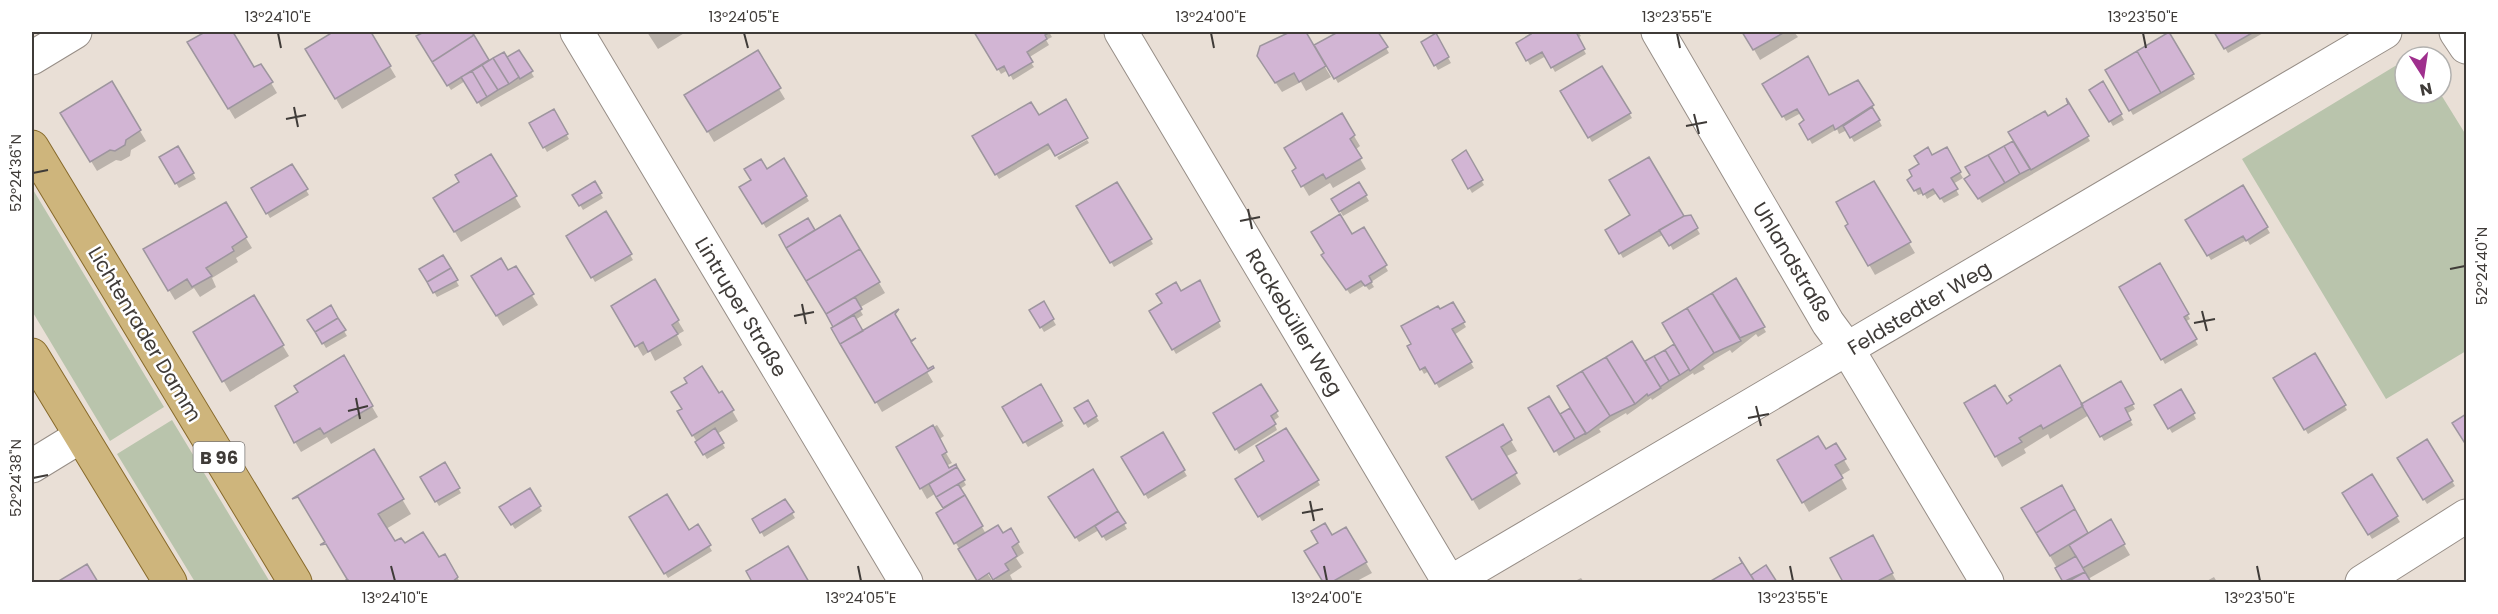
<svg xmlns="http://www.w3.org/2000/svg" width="2498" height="614" viewBox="0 0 2498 614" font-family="Poppins,sans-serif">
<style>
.green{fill:#b9c4ac}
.shadow{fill:#0003}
.building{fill:#d2b5d4;stroke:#9d959e;stroke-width:1.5}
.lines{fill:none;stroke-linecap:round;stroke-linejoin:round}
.minor-casing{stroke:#978e87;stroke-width:35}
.major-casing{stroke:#876a2b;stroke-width:35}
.minor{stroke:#fff;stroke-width:33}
.major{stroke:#ceb57c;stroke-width:33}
.ticks{fill:none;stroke:#3f3b38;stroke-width:2}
.labels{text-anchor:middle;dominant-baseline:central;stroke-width:5;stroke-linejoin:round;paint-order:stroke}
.shield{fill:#fff;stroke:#797674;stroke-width:1.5}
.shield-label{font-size:18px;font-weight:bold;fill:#3f3b38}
.street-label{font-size:20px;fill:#3f3b38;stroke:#fff}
.neatline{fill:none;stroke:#3f3b38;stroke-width:2}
.ticks-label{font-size:15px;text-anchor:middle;fill:#3f3b38}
</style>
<rect width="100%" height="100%" fill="#e9dfd6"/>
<path class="green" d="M2405 60V93H2440L2466 135V351L2386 399 2242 159Z
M32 188 164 407 110 441 32 311Z
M172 420 270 582H195L117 454Z"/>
<path class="shadow" d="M208 32H231L254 69 261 66 277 93 235 119 189 43Z
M336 32H369L396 77 342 109 307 49Z
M427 32H470L488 63 507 59 519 52 534 77 481 107 465 81 451 90 418 37Z
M647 32H686L658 49Z
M976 32H1049L1052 37 1046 40 1049 45 1028 58 1034 67 1013 80 1008 70 1001 74Z
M1292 32H1304L1331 77 1306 91 1301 82 1282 92 1265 67 1262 47Z
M1341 32H1377L1389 53 1338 83 1316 46Z
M1531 32H1578L1581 36 1577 38 1586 54 1555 72 1546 56 1530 65 1518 43 1533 34Z
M1744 32H1794L1798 37 1760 60Z
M2215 32H2265L2228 53Z
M2169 34 2195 79 2133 115 2107 70Z
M1435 35 1451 63 1438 70 1423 42Z
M757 53 785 99 714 142 686 95Z
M1602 68 1632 118 1592 142 1562 92Z
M1858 82 1882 126 1854 142 1847 130 1839 134 1837 129 1812 144 1801 124 1806 121 1801 113 1786 121 1764 84 1828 96Z
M111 83 146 141 131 150 130 156 121 161 116 160 97 171 62 113Z
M2102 83 2124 120 2113 126 2091 90Z
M1031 104 1052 148 999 179 974 136Z
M2069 105 2090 141 1982 203 1969 184 1972 176 1967 167 2015 142Z
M553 111 569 139 547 152 531 124Z
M1342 116 1360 146 1355 150 1366 169 1333 188 1330 183 1309 196 1294 171Z
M1087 140 1089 143 1059 160 1057 157Z
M178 148 196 179 179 188 161 158Z
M1946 149 1963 178 1953 184 1959 195 1944 203 1937 193 1927 199 1924 193 1918 195 1909 180 1914 177 1921 164Z
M1466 154 1484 185 1472 193 1454 161Z
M490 156 521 207 461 242 435 199 461 183Z
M784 161 809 201 766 228 741 188Z
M292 166 309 195 270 218 253 189Z
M594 183 603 198 583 210 574 195Z
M1873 183 1915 253 1875 275 1847 226Z
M1117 184 1153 244 1114 267 1079 207Z
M1359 184 1369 201 1343 216 1333 199Z
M2243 188 2270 233 2250 245 2247 240 2211 260 2187 220Z
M225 204 252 248 236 258 238 262 212 278 216 287 200 297 194 288 175 300 145 250Z
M606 213 633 260 595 282 568 236Z
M840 217 885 293 859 308 863 315 855 320 863 333 893 314 933 382 882 412 781 236 807 220 814 232Z
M1690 217 1700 234 1673 250 1664 234 1623 258 1607 231Z
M1364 229 1388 271 1371 282 1374 287 1369 290 1365 285 1350 294 1326 260V254Z
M443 257 459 286 437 297 421 269Z
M2159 265 2190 319 2185 322 2198 345 2165 364 2121 287Z
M515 268 538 305 503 326 473 277 507 272Z
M1736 280 1766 332 1758 337 1756 334 1732 353 1730 350 1718 357 1703 366 1705 369 1694 375 1693 373 1652 400 1651 398 1627 415 1626 413 1599 429 1601 432 1559 456 1531 409 1560 416 1676 345 1664 324Z
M654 281 684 331 677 335 682 345 655 361 650 351 643 356 613 306Z
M1202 287 1221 327 1176 354 1151 312 1180 293Z
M253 297 289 356 230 392 195 332Z
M1043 303 1056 325 1044 332 1031 310Z
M1452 304 1466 327 1454 335 1474 368 1439 388 1429 371 1424 374 1409 347 1440 312Z
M330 308 347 336 326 348 309 320Z
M2314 355 2347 410 2308 434 2275 378Z
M343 357 378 417 331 444 327 437 301 452 285 425 300 393Z
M2120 383 2135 409 2126 414 2133 425 2104 441 2089 415 2050 439 2048 434 2024 449 2026 453 2002 467 1966 404 2081 406Z
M1040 386 1064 426 1028 447 1004 408Z
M1261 386 1279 417 1273 421 1277 430 1239 454 1215 414Z
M2181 391 2196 419 2172 433 2156 405Z
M722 393 738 421 717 434 725 448 707 459 679 412Z
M1087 402 1099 421 1088 428 1076 409Z
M937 425 944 436 938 440 952 463 946 466 949 470 955 466 961 476 966 485 960 489 986 534 1002 535 1010 530 1024 553 1016 558 1022 567 1010 575 1013 581 1011 582H997L987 566 984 568 993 582H979L938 513 945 508 936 493 927 499 898 448Z
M1502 426 1517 451 1505 457 1521 484 1479 510 1448 458Z
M1286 430 1320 485 1262 521 1237 480 1270 467Z
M1162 434 1187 476 1148 499 1123 457Z
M2427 441 2455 486 2427 504 2399 459Z
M1835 445 1850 470 1840 476 1847 489 1809 512 1779 461 1825 451Z
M373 451 411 514 386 529 395 544 438 560 444 556 460 582H351L308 511Z
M444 464 461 493 439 506 422 478Z
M1092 472 1127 529 1106 541 1099 530 1079 542 1050 497Z
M2371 476 2400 522 2372 539 2344 494Z
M2061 487 2088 534 2110 521 2130 555 2088 579 2090 582H2065L2023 509Z
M529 490 542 511 515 529 501 508Z
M785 501 795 518 764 537 754 519Z
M631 517 688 532 697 526 712 551 668 578Z
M1346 529 1372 573 1355 582H1324L1306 552Z
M1878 548 1897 582H1845L1833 558Z
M787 549 807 582H754L748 572Z
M1743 565 1750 577 1766 567 1775 582H1712Z
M2214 577 2217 582H2205Z
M1581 578 1584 582H1573Z"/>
<path class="building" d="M205 32H233L254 67 261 64 273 82 228 109 187 42Z
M333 32H371L391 66 335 99 305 49Z
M424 32H471L474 35 432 62 416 36Z
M974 32H1050L1045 35 1047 39 1027 52 1033 62 1009 76 1004 66 997 70Z
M1290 32H1306L1326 66 1299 82 1294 73 1275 83 1257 56 1260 46Z
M1338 32H1378L1388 47 1334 79 1314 45Z
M1529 32H1576L1585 49 1551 68 1542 52 1526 61 1516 43 1531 34Z
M1742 32H1785L1753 50Z
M2169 32 2194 74 2161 93 2137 51Z
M2214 32H2254L2224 49Z
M1436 33 1449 57 1434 66 1421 42Z
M474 35 489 60 447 86 432 62Z
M519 50 533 71 520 79 507 57Z
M758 50 781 88 707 132 684 95Z
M2137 51 2161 93 2129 111 2105 70Z
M504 52 519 77 509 84 493 58Z
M1808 56 1829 95 1858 80 1874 105 1835 130 1833 125 1808 140 1799 124 1804 120 1797 109 1782 117 1762 84Z
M493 58 509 84 498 90 482 65Z
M482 65 498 90 487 97 472 71Z
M1602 66 1631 113 1588 138 1560 91Z
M472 71 487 97 477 103 461 77Z
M112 81 141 130 126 140 125 145 115 151 110 150 90 162 60 113Z
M2103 81 2122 114 2109 122 2089 90Z
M2066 98 2089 136 2031 170 2008 132 2045 111 2048 116 2068 104Z
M1066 99 1088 138 1055 156 1048 144 995 175 972 136 1031 102 1039 115Z
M1872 107 1880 120 1850 138 1843 126Z
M554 109 568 134 543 148 529 123Z
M1342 113 1355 135 1350 139 1362 158 1326 179 1323 174 1301 187 1292 171 1296 168 1284 148Z
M2013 141 2030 169 2020 174 2004 146Z
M178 146 194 173 175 184 159 157Z
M2004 146 2020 174 2005 183 1988 155Z
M1928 147 1932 155 1947 147 1961 172 1951 178 1958 189 1940 199 1933 189 1923 195 1920 188 1914 191 1907 180 1912 176 1909 170 1919 164 1914 156Z
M1466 150 1483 180 1468 189 1452 160Z
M491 154 517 196 454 232 433 198 459 182 455 175Z
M1988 155 2005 183 1978 199 1964 179 1970 175 1965 167Z
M1649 157 1684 216 1619 254 1605 230 1630 215 1609 180Z
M784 158 807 196 762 224 739 187 751 180 744 169 761 159 767 169Z
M292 164 308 189 266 214 251 188Z
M595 181 602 193 579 206 572 195Z
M1874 181 1911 242 1868 266 1845 226 1848 224 1836 202Z
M1117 182 1152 239 1110 263 1076 206Z
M1359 182 1367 195 1339 212 1331 199Z
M2243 185 2268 227 2246 241 2243 236 2207 256 2185 220Z
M226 202 247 237 232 247 234 251 206 268 212 276 192 287 187 279 168 291 143 249Z
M606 211 632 254 591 278 566 236Z
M1340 214 1352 234 1364 227 1387 265 1369 276 1372 282 1365 286 1361 281 1346 290 1321 255 1324 253 1311 232Z
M840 215 860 249 806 281 786 248Z
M1691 215 1698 228 1669 246 1659 230 1684 216Z
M808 218 815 230 786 248 779 235Z
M860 249 880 282 826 314 806 281Z
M443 255 451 268 427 282 419 269Z
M501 258 508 270 516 266 534 294 496 316 471 276Z
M2160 263 2189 314 2184 317 2197 339 2161 360 2119 287Z
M451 268 458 280 433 293 427 282Z
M1736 278 1765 327 1740 338 1712 293Z
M655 279 679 320 672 325 678 334 648 352 643 342 635 347 611 306Z
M1200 280 1220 321 1172 350 1149 311 1162 303 1156 294 1176 282 1181 291Z
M1712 293 1741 341 1714 353 1687 308Z
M254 295 284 345 222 382 193 332Z
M855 297 862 309 833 327 826 314Z
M1044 301 1054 319 1040 328 1029 310Z
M1453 302 1465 322 1452 329 1472 362 1435 384 1425 367 1420 370 1407 346 1411 344 1401 326 1438 306 1440 309Z
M331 305 338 318 315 332 307 320Z
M1687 308 1714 353 1690 371 1662 323Z
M899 309 895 314 911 341 916 338 911 342 928 369 933 366 934 368 875 403 840 344Z
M854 315 863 331 840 344 831 328Z
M338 318 346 330 322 344 315 332Z
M1632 341 1661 388 1648 396 1647 394 1635 404 1606 357Z
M1674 344 1689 369 1680 375 1665 350Z
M1665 350 1680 375 1669 381 1654 356Z
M2315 353 2346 405 2304 430 2273 378Z
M344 355 373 406 324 434 320 428 294 443 275 406 298 392 294 386Z
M1654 356 1669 381 1660 387 1645 361Z
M1606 357 1635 404 1610 416 1582 371Z
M2060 365 2083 406 2043 429 2041 425 2019 438 2022 442 1995 457 1964 403 1995 385 2007 404 2012 400 2009 396Z
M702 366 719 393 722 391 734 410 692 436 677 411 682 409 671 392 687 383 684 378Z
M1582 371 1610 416 1586 434 1557 386Z
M2121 381 2134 404 2125 408 2131 420 2100 437 2081 404Z
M1041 384 1062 421 1023 443 1002 407Z
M1261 384 1278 411 1271 416 1276 424 1235 450 1213 413Z
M2181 389 2195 413 2168 429 2154 405Z
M1549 396 1575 439 1554 452 1528 408Z
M1088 400 1097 416 1084 424 1074 408Z
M1570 408 1586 433 1575 439 1560 414Z
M2466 414V445L2452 423Z
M1503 424 1512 440 1501 447 1517 473 1472 500 1446 457Z
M933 425 947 452 942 455 949 468 956 464 957 467 920 489 896 447Z
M715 428 724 443 703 455 695 442Z
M1286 428 1319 480 1258 517 1235 479 1264 461 1256 446Z
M1163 432 1185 470 1144 495 1121 457Z
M1818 436 1826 449 1836 443 1846 459 1835 465 1843 478 1802 503 1777 460Z
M2427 439 2453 481 2423 500 2397 458Z
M374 449 404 499 378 514 395 541 401 538 405 543 423 532 439 557 445 554 458 577 452 582H350L348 580 344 582 347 579 326 544 320 545 325 542 298 497 292 499Z
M445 462 460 488 435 502 420 477Z
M957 467 965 480 936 497 929 484Z
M1093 469 1118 511 1075 538 1048 497Z
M2372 474 2398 516 2368 535 2342 493Z
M958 484 965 495 943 508 936 497Z
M2062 485 2075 509 2036 533 2021 508Z
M530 488 541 506 511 525 499 507Z
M667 494 689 530 698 524 711 545 664 574 629 517Z
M965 495 983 526 954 544 936 513Z
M785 499 794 512 760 533 752 519Z
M2075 509 2088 533 2050 556 2036 533Z
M1118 511 1126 523 1102 537 1095 526Z
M2111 519 2125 544 2083 568 2069 545Z
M1325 523 1332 535 1346 527 1367 562 1332 582H1323L1304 551 1318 543 1311 531Z
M998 525 1003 533 1011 528 1019 542 1012 547 1017 556 1005 564 1009 570 993 580 989 573 977 581 958 549Z
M1873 535 1893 573 1876 582H1843L1830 558Z
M788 546 809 582H752L746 571Z
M2076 556 2085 572 2063 582 2055 568Z
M1739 557 1755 582H1709L1742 563Z
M87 564 98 582H57Z
M1766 565 1777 582H1755L1751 575Z
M2085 572 2091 582H2067Z"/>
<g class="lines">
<g class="minor-casing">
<path id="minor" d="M577 32 906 582
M1121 32 1449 582
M1658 32 1828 323 1848 350 1987 582
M2456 32 2466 47
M32 58 75 32
M32 466 81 436
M1451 582 2385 32
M2362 582 2466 516"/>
</g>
<g class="major-casing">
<path id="major" d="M32 147 295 582
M32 355 170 582"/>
</g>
<use href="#minor" class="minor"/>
<use href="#major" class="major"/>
</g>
<path class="ticks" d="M278 33 281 48M744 33 748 48M1211 33 1214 48M1677 33 1680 48M2143 33 2146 48M294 107 298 127M1694 114 1699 134M286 119 306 115M1686 126 1707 122M33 173 48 170M1248 209 1252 229M1240 221 1260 217M2450 269 2465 266M802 304 806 324M2202 311 2207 331M794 316 814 312M2194 323 2215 319M356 398 360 419M1756 406 1761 426M348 411 368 406M1748 418 1769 414M33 478 48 475M1310 501 1314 521M1302 513 1323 509M391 566 395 581M858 566 861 581M1324 566 1327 581M1790 566 1793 581M2257 566 2260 581"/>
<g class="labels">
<rect class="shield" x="193.5" y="442" width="51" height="30" rx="4.5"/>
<g class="shield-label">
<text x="219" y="457">B 96</text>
</g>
<g class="street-label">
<text transform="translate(1793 262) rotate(59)">Uhlandstraße</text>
<text transform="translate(741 307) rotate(59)">Lintruper Straße</text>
<text transform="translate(1919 308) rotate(-31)">Feldstedter Weg</text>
<text transform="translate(1294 322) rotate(59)">Rackebüller Weg</text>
<text transform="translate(145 334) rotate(59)">Lichtenrader Damm</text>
</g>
</g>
<rect width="2498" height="614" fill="none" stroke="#ffffff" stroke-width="66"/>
<g transform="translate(2423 75) rotate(168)"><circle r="28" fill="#ffffff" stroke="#b2b1af" stroke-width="1.5"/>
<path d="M0-4.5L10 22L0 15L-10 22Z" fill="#9f2f8d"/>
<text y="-9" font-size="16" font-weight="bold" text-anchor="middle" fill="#3f3b38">N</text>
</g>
<rect x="33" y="33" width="2432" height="548" class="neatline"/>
<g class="ticks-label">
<text x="278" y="22">13°24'10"E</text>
<text x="744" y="22">13°24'05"E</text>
<text x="1211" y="22">13°24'00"E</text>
<text x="1677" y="22">13°23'55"E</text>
<text x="2143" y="22">13°23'50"E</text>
<text transform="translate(16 173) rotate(-90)" y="5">52°24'36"N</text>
<text transform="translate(2482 266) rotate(-90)" y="5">52°24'40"N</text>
<text transform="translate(16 478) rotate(-90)" y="5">52°24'38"N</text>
<text x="395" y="603">13°24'10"E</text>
<text x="861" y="603">13°24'05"E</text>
<text x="1327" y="603">13°24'00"E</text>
<text x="1793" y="603">13°23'55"E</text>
<text x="2260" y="603">13°23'50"E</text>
</g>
</svg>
